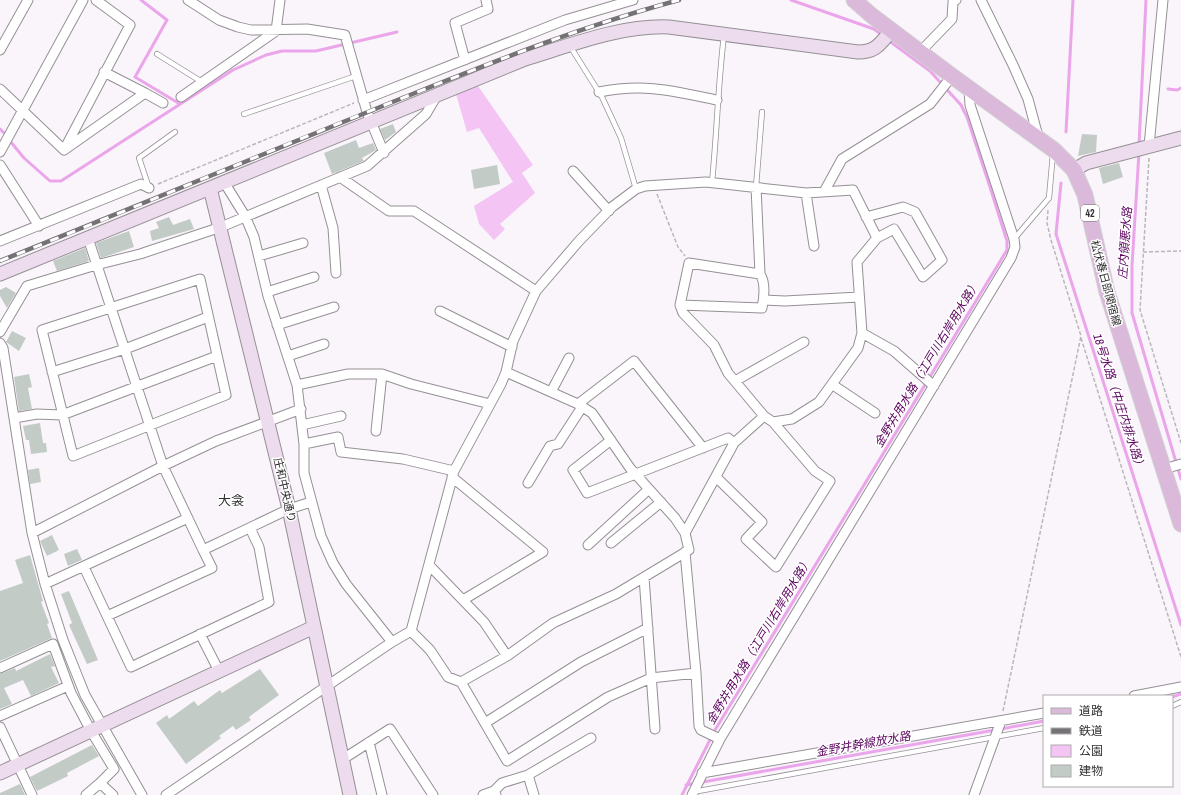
<svg xmlns="http://www.w3.org/2000/svg" width="1181" height="795" viewBox="0 0 1181 795" font-family="'Archivo Narrow','Noto Sans JP',sans-serif">
<style>
.green{fill:#f4c5f4}
.lines{fill:none;stroke-linecap:round;stroke-linejoin:round}
.stream{stroke:#eba5eb;stroke-width:3}
.building{fill:#c3cbc7}
.lane-casing{stroke:#959095;stroke-width:6}
.street-casing{stroke:#959095;stroke-width:11}
.secondary-casing{stroke:#959095;stroke-width:15}
.primary-casing{stroke:#d2d1d2;stroke-width:17}
.path{stroke:#bab6ba;stroke-width:1.5;stroke-dasharray:4 2;stroke-linecap:butt}
.lane{stroke:#fff;stroke-width:4.5}
.street{stroke:#fff;stroke-width:9}
.secondary{stroke:#eddced;stroke-width:13}
.primary{stroke:#dab9da;stroke-width:15}
.rail-casing{stroke:#757275;stroke-width:4.5}
.rail{stroke:#fff;stroke-width:3;stroke-dasharray:9;stroke-linecap:butt}
.labels{text-anchor:middle;dominant-baseline:central;stroke-width:3;stroke-linejoin:round;paint-order:stroke}
.shield{fill:#fff;stroke:#706e70;stroke-width:1}
.shield-label{font-size:10px;font-weight:bold;fill:#323032}
.street-label{font-size:11px;fill:#323032;stroke:#fff}
.water-label{font-size:12px;font-style:italic;fill:#5c055f;stroke:#fff}
.quarter-label{font-size:13px;fill:#323032;stroke:#fff}
</style>
<rect width="100%" height="100%" fill="#faf5fa"/>
<path class="green" d="M478 86 533 165 522 173 535 193 500 224 505 229 494 240 479 224 474 206 513 182 479 128 467 132 456 94Z"/>
<g class="lines">
<path class="stream" d="M141 0 167 20 135 77 180 104
M791 0 874 29 882 35
M1168 89 1177 90 1181 88
M0 129 4 133
M1066 132 1073 0
M10 141 24 158 50 181H61L233 70 266 55 282 51H316L397 32
M1139 145 1146 0
M1139 152 1132 266V313L1181 479
M1061 183 1056 234 1181 625
M1172 697 1181 694
M1001 729 1044 721
M686 785 995 730
M682 795 715 730 1007 250V241L990 187 967 117 961 105 930 71 888 40"/>
</g>
<path class="building" d="M393 124 396 132 385 140 380 129Z
M1082 134 1097 135 1096 152 1078 156Z
M356 140 359 148 373 143 376 150 362 158 364 161 332 174 324 153Z
M1119 163 1123 177 1103 184 1099 168Z
M497 165 500 184 474 189 471 170Z
M169 217 173 225 190 219 194 229 152 241 150 231 159 228 156 222Z
M129 231 134 247 101 258 96 243Z
M85 248 89 261 57 271 53 261Z
M6 287 16 293 7 308 0 296V290Z
M12 331 26 338 19 351 6 342Z
M29 374 32 387 28 388 32 409 19 411 14 377Z
M40 423 43 443H46L47 452 31 454 29 440H26L23 426Z
M39 468 41 482 30 484 28 470Z
M52 535 59 550 47 556 40 541Z
M77 549 82 560 68 566 64 554Z
M30 555 43 601 41 602 49 623 47 624 52 638 0 661V591L23 583 15 560Z
M69 591 98 660 87 664 69 625 72 623 61 594Z
M50 654 55 666 51 667 59 683 31 696 23 680 4 688 12 704 0 709V674L15 668 16 671Z
M260 669 279 695 249 717 251 720 236 730 233 726 219 736 221 738 186 764 156 723 167 715 169 719 194 701 198 706 220 690 222 693Z
M92 745 99 756 67 773 68 776 37 791 30 777Z
M20 784 25 795H0V793Z"/>
<g class="lines">
<g class="lane-casing">
<path id="lane" d="M570 46 602 97 621 138 636 189
M157 54 202 82
M244 114 356 76
M712 182C717 133 718 84 724 35
M756 187 762 112
M149 188 139 158 175 132
M1014 239 1049 198 1053 153
M1172 706 1181 702
M693 792 1044 728"/>
</g>
<g class="street-casing">
<path id="street" d="M188 0 219 20 238 27 251 30 307 29 345 35 367 112 384 153
M981 0 1013 65 1028 99 1039 140
M0 50 28 0
M920 52 952 19 953 2 956 0
M465 60 455 23 488 9 486 0
M0 89 64 150 145 93 104 72
M599 92C645 83 673 91 717 100
M145 93 163 103
M181 97 276 31 280 0
M363 100 565 20 633 0
M1149 146 1163 0
M65 148 130 25 96 0
M0 152 83 0
M0 165 39 226
M573 171 609 211
M340 177 389 211H414L536 291
M224 182 245 216 254 237 268 296 297 385 304 444V473L321 536 333 563 346 584 392 642
M321 185 333 228 336 273
M824 192 842 159 930 104 952 76
M806 193 814 246
M866 217 903 207 915 212 942 260 923 277 894 229 877 238
M88 238 163 466 203 550 289 509 311 502
M0 241 141 184 149 188
M259 256 303 243
M200 279 226 395 73 456 42 330Z
M267 292 314 277
M764 300 785 301 859 297
M680 305 762 308C764 298 766 283 760 274L756 187
M440 311 512 347
M277 325 334 307
M0 332 27 286 96 265 140 254 221 227 367 166 426 114 436 97
M862 333 894 351 934 386
M0 343 3 348 32 533 45 584 63 640 85 695 142 795
M288 356 324 344
M52 372 125 349 208 317
M735 381 804 342
M297 385 348 374H382L411 384 490 404
M833 385 875 413
M551 392 569 358
M578 404 634 361 703 448
M14 418 37 414 62 415 217 356
M302 425 341 416
M376 431 382 374
M611 440 573 470 587 493 728 438 734 443
M304 444 338 437 341 452 403 459 454 471
M1164 469 1181 464
M452 477 543 552 463 600
M717 478 762 522 746 539 776 567 830 481 815 471 773 422
M528 483 550 446 558 444 582 407
M32 533 163 466 216 441 301 409
M685 533 734 443 764 416
M611 543 661 502
M588 545 649 489
M685 552 696 673 699 726 701 730 720 739
M429 565 484 622 507 656
M84 567 131 667 269 602 259 547 250 528
M644 577 655 729
M45 584 188 518
M107 616 212 568 203 550
M411 631 430 650 448 677 461 682 507 761 608 697 651 678 696 673
M200 634 219 671
M0 668 53 644 71 693 91 731 114 769 100 783
M461 682 507 656 553 623 616 594 689 550 685 533 675 518 630 468 592 413 578 404 506 372
M1134 696 1181 687
M0 716 68 686
M485 723 581 662 648 628
M0 727 32 795
M369 742 382 795
M343 759 390 729 433 795
M702 773 1044 713
M528 775 591 738
M494 791 502 783 528 775 534 795
M86 795 100 783 113 795
M166 795 392 642 411 631 454 471 501 384 506 372 513 341 536 291 579 241 612 207 636 189 645 186 706 182 806 193 853 190 877 238 857 262 862 333 858 348 819 402 792 419 773 422 764 416 728 373 714 345 683 313 680 305 689 263 760 274
M483 795 494 791 496 795
M692 795 720 739 1011 258 1015 247 1014 239 970 105 969 89
M974 795 1001 721"/>
</g>
<g class="secondary-casing">
<path id="secondary" d="M1074 170 1086 163 1181 138
M210 188 289 509 350 795
M0 274 525 59C571 45 621 25 669 27L858 52C877 52 880 43 892 30
M0 773 314 627"/>
</g>
<g class="primary-casing">
<path id="primary" d="M854 0 871 15 952 76 1054 150 1074 170 1085 195 1107 292 1181 524"/>
</g>
<path class="path" d="M1149 158 1140 310 1181 443
M158 184 354 103
M657 194 678 247 685 256
M1143 252 1181 251
M1081 338 1181 657
M1003 711 1081 336 1051 240 1047 223 1048 210"/>
<use href="#lane" class="lane"/>
<use href="#street" class="street"/>
<use href="#secondary" class="secondary"/>
<use href="#primary" class="primary"/>
<g class="rail-casing">
<path id="rail" d="M0 261C134 208 266 152 400 99 493 62 582 26 679 0"/>
</g>
<use href="#rail" class="rail"/>
</g>
<g class="labels">
<rect class="shield" x="1081" y="205" width="18" height="16" rx="3"/>
<g class="shield-label">
<text x="1090" y="213">42</text>
</g>
<g class="street-label">
<text transform="translate(1106 283) rotate(75)">松伏春日部関宿線</text>
<text transform="translate(285 490) rotate(77)">庄和中央通り</text>
</g>
<g class="water-label">
<text transform="translate(1125 243) rotate(-86)">庄内領悪水路</text>
<text transform="translate(927 364) rotate(-59)">金野井用水路（江戸川右岸用水路）</text>
<text transform="translate(1119 402) rotate(72)">18号水路（中庄内排水路）</text>
<text transform="translate(759 641) rotate(-59)">金野井用水路（江戸川右岸用水路）</text>
<text transform="translate(863 744) rotate(-10)">金野井幹線放水路</text>
</g>
<g class="quarter-label">
<text x="231" y="500">大衾</text>
</g>
</g>
<rect x="1043" y="695" width="130" height="92" fill="#ffffff" stroke="#adacad"/>
<rect x="1051" y="708" width="20" height="6" fill="#dab9da" stroke="#adacad"/>
<text x="1079" y="715" font-size="12" fill="#323032">道路</text>
<rect x="1051" y="728" width="20" height="6" fill="#757275" stroke="#adacad"/>
<text x="1079" y="735" font-size="12" fill="#323032">鉄道</text>
<rect x="1051" y="745" width="20" height="12" fill="#f4c5f4" stroke="#adacad"/>
<text x="1079" y="755" font-size="12" fill="#323032">公園</text>
<rect x="1051" y="765" width="20" height="12" fill="#c3cbc7" stroke="#adacad"/>
<text x="1079" y="775" font-size="12" fill="#323032">建物</text>
</svg>
